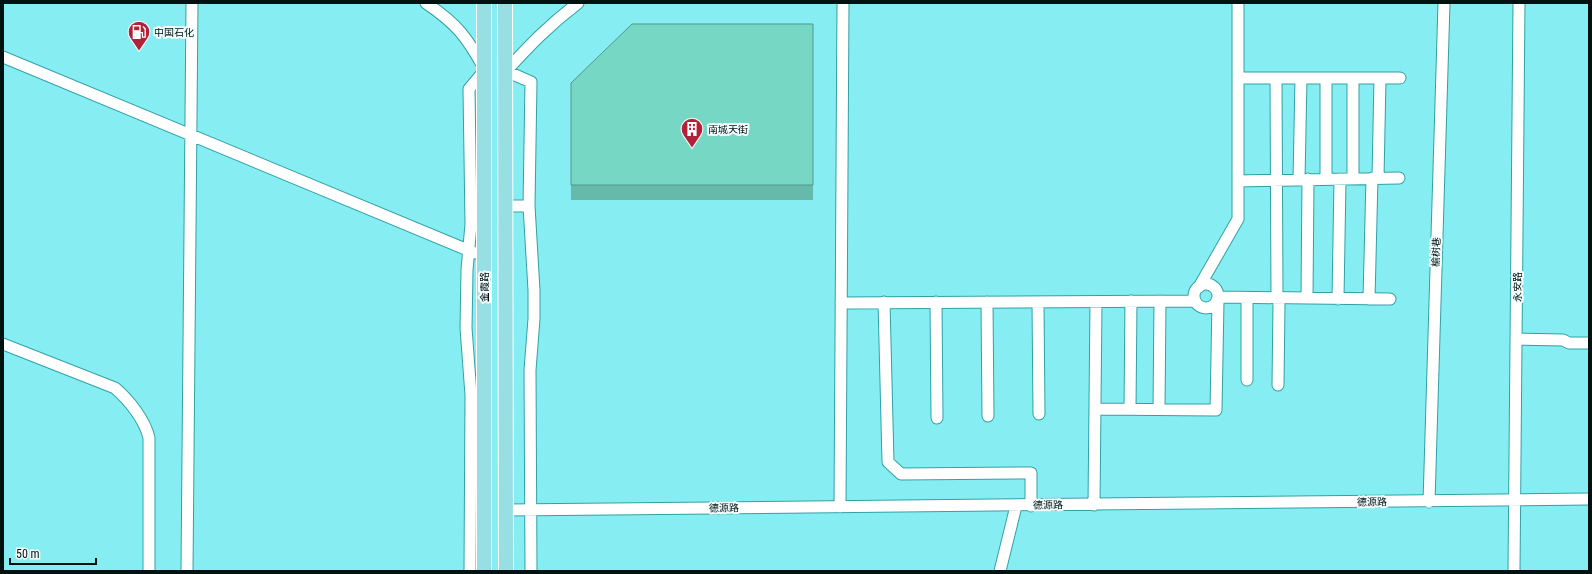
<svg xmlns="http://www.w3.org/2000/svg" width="1592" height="574" viewBox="0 0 1592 574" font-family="'Roboto Condensed','Noto Sans SC',sans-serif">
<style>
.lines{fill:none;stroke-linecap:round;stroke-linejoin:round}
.minor-casing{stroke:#31a1a6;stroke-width:13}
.major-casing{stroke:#fff;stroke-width:16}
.minor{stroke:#fff;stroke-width:11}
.major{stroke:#98dfe3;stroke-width:14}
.wall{fill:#65baa9}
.building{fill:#76d8c4;stroke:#539789}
.labels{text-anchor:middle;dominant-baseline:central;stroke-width:4;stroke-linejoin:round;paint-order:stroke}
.poi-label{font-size:10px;fill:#001112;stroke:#f4fdfd;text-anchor:start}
.street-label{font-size:10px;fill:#001112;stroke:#f4fdfd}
</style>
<rect width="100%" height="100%" fill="#86eef2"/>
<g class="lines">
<g class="minor-casing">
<path id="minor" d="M426 3C457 24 467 37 485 70L469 89 471 224 467 270 466 328 471 395 470 571
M3 57 475 253
M1238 78H1400
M1276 78 1277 298 1279 304 1278 385
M1326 78V179
M1353 178V78
M1378 178 1380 78
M1299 180 1301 78
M1238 181 1399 178
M506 206H529
M1194 296a12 12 0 1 1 24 0a12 12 0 1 1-24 0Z
M1199 287 1238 219V3
M1218 297 1390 299
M1307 298 1308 179
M1338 299 1340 179
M1369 299 1372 178
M884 302 888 462 901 474 1031 473V506
M936 302 937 418
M987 302 988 416
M1038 302 1039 414
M841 303 1195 301
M1517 339 1563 340 1569 343H1589
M3 344 115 388C129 400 145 420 149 438V571
M1247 380V298
M1095 409 1216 410 1218 301
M1130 409 1131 301
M1159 409 1160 301
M1429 502 1444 3
M1094 505 1096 302
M840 507 843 3
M507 510 1589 499
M187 571 192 3
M531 571 530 370 534 319V290L529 206 531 82 506 71C530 45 549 25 578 3
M1000 571 1016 506
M1514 571 1519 3"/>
</g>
<g class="major-casing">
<path id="major" d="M505 3 506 571
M484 571V3"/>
</g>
<use href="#minor" class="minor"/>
<use href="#major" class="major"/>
</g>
<path class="wall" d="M813 24V200H571V83Z"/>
<path class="building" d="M632 24H813V185H571V83Z"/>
<defs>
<g id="fuel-pin" transform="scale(1.15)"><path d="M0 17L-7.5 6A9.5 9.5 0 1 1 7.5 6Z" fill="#b32037" stroke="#f4fdfd"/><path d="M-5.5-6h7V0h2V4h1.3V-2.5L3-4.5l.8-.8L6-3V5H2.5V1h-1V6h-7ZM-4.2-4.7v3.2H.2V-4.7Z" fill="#fff"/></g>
<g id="building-pin" transform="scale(1.15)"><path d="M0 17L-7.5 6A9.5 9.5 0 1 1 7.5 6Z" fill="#b32037" stroke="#f4fdfd"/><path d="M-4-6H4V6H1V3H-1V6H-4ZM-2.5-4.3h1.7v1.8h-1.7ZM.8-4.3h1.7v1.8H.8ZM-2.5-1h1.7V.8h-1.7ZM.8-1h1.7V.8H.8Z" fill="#fff"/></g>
</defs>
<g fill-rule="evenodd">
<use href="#fuel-pin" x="139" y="32"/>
<use href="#building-pin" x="692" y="129"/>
</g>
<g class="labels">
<g class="poi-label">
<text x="154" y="32">中国石化</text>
<text x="708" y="129">南城天街</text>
</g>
<g class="street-label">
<text transform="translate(1436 252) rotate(-88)">榆树巷</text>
<text transform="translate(484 287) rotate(-90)">金霞路</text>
<text transform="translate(1517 287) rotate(-90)">永安路</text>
<text transform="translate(1372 502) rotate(-1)">德源路</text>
<text transform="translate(1048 505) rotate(-1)">德源路</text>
<text transform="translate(724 508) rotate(-1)">德源路</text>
</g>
</g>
<rect width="1592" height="574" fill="none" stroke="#001112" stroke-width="8"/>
<path d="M10 558v6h86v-6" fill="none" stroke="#001112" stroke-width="2"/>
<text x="16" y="558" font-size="12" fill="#001112" stroke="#f4fdfd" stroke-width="3" paint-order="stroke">50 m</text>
</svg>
